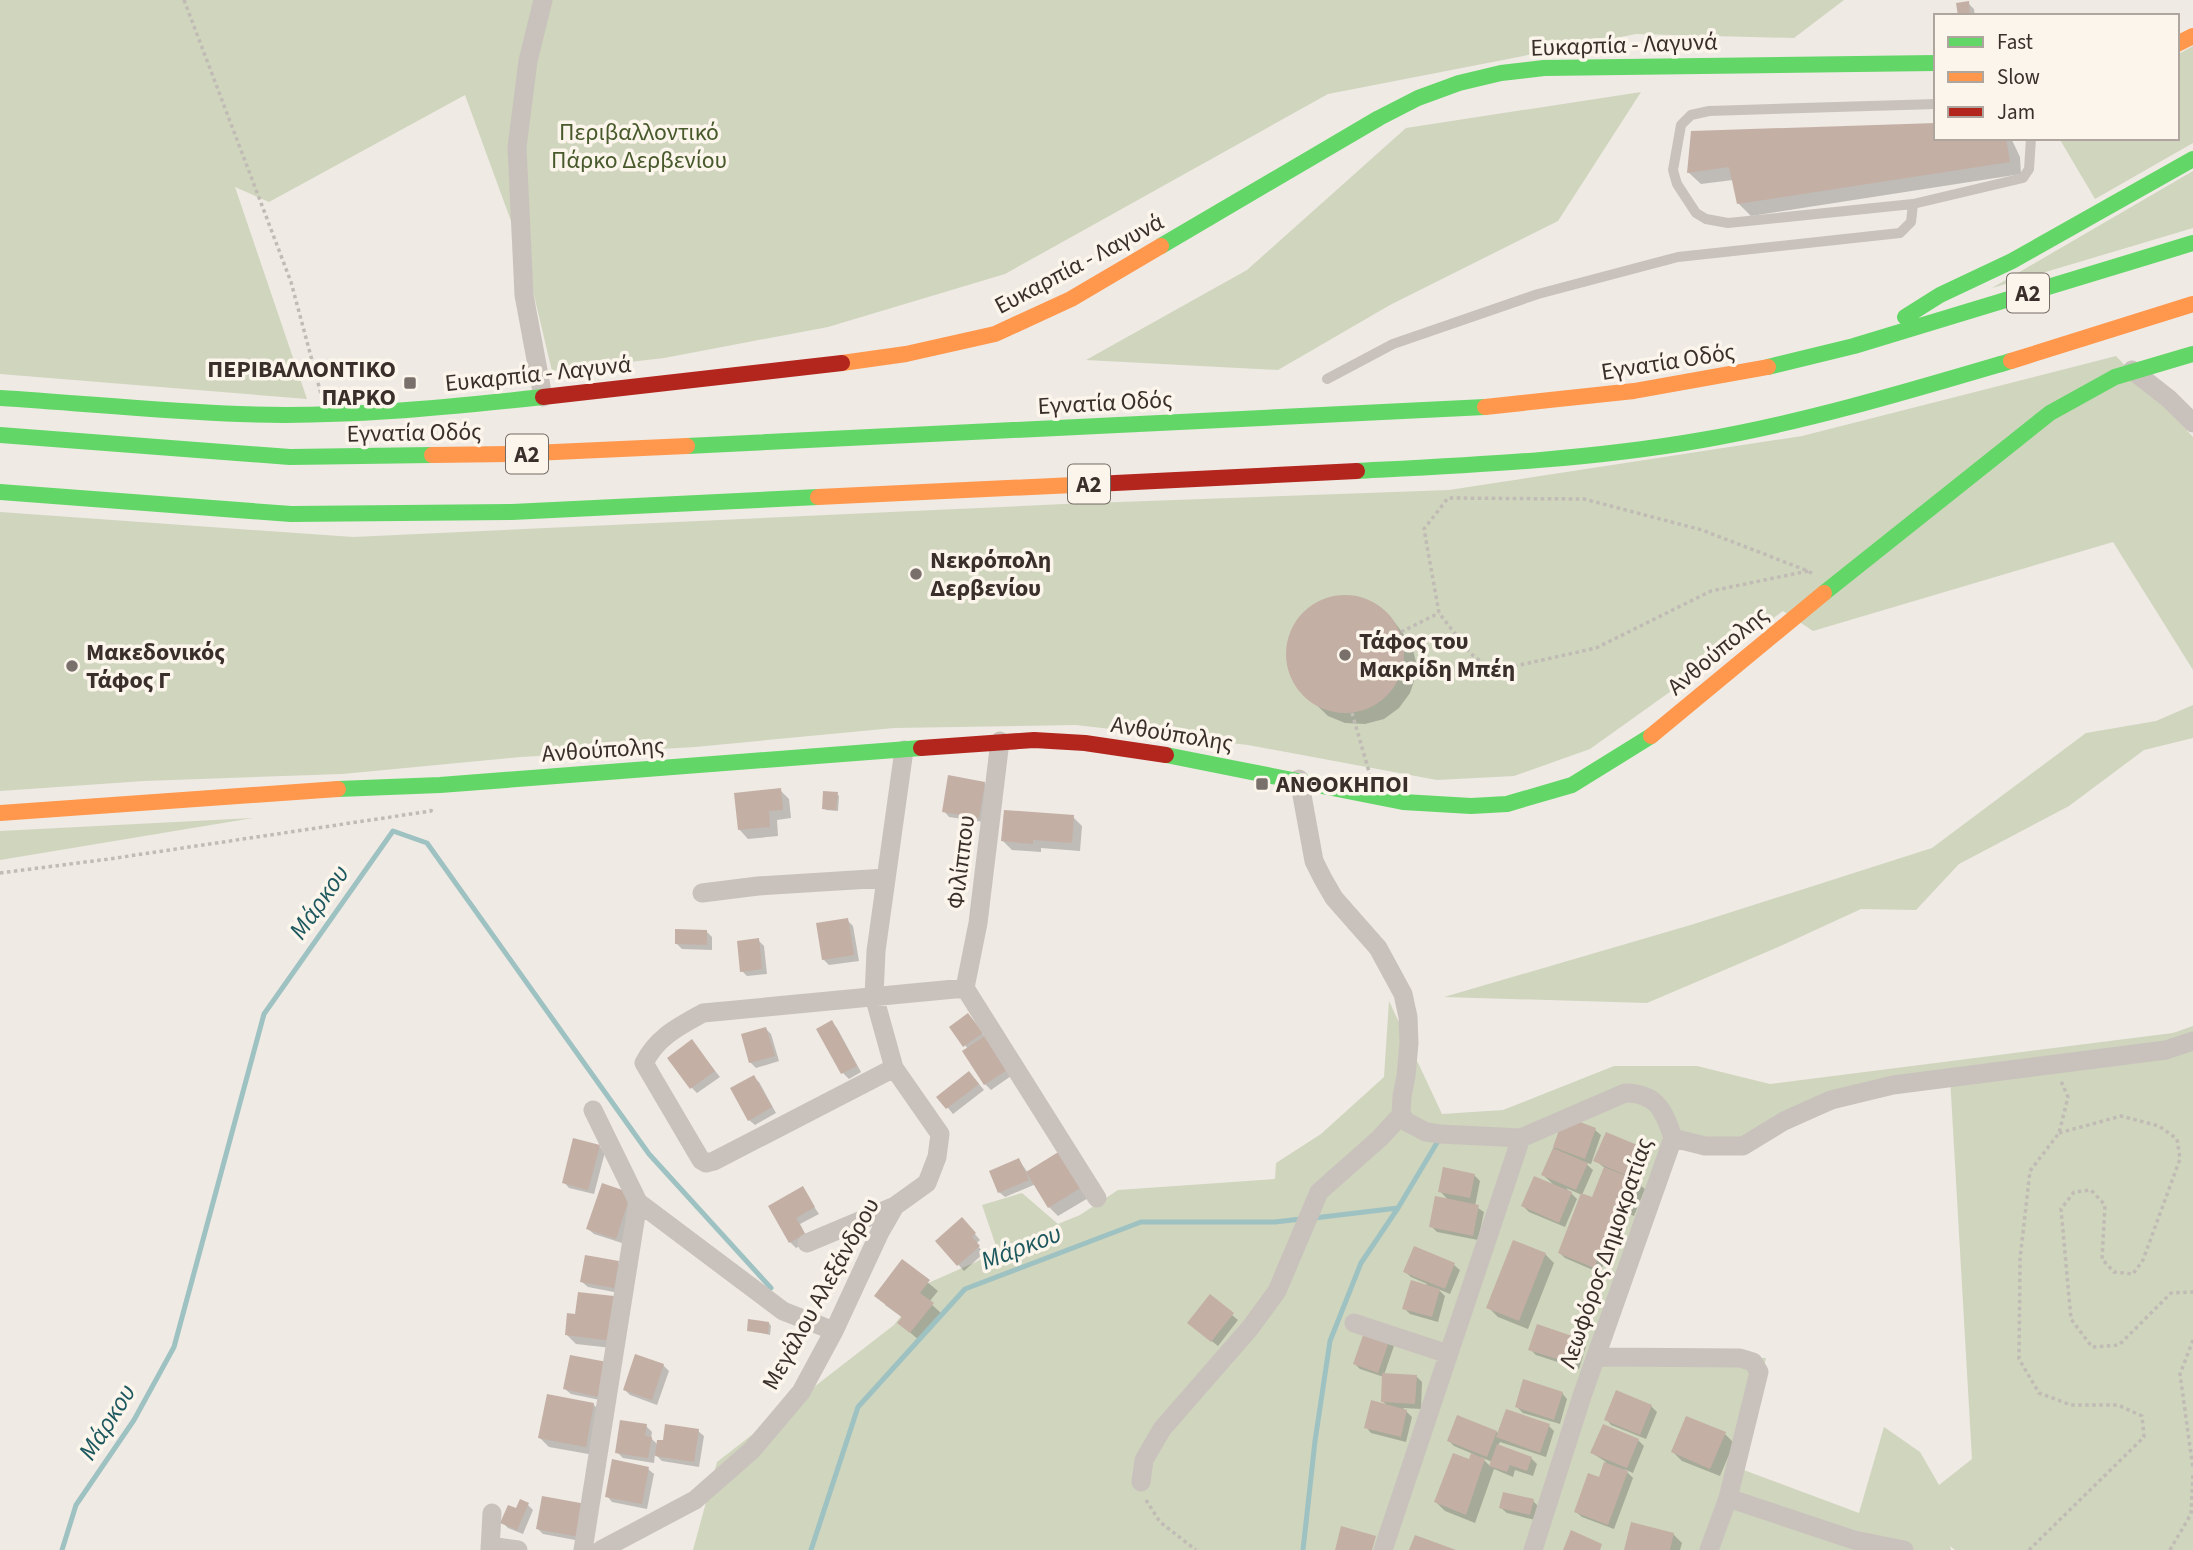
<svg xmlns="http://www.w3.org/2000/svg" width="2193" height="1550" viewBox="0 0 2193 1550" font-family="'Source Sans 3',sans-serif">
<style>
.green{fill:#d0d5be;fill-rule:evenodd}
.shadow{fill:#0003;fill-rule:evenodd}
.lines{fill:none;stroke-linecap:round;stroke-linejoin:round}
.stream{stroke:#9ec1c2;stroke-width:5}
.building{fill:#c4afa5}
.path{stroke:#c1bbb5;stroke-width:3.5;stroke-dasharray:3.5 3.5;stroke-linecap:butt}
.lane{stroke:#c9c2bc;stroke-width:10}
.street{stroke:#c9c2bc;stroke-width:19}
.fast{stroke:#63d668;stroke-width:16}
.slow{stroke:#ff974d;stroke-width:16}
.jam{stroke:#b3261e;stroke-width:16}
.poi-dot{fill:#79706b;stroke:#fbf5ec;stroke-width:2.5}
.labels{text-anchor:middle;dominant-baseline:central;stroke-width:7;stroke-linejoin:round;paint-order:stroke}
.shield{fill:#fbf5ec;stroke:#746a64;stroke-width:2}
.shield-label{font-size:23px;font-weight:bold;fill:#3a2f2a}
.street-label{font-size:24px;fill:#3a2f2a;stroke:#fbf5ec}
.park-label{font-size:24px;fill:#485a2c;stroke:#fbf5ec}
.poi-label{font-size:24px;font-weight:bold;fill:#3a2f2a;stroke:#fbf5ec;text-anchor:start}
.water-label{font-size:26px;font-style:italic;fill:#1d585e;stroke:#fbf5ec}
</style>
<rect width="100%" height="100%" fill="#efeae4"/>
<path class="green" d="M0 0H1844L1794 38 1636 34 1328 94 1005 274 828 327 664 358 552 371 526 262 465 95 269 202 235 187 307 399 0 374Z
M2193 46V143L2095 199 2059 138H2177V55Z
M1641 92 1558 221 1390 305 1278 370 1086 360 1247 270 1406 128Z
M2193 171V228L1992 288Z
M2116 356 2193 437V670L2113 542 1813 631 1783 611 1590 749 1514 776 1437 780 1248 745 1076 725 894 728 695 747 521 757 342 774 144 781 0 791V512L353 537 1064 504 1449 490 1802 436Z
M2193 705V738L2144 750 2069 806 1959 864 1916 910 1861 909 1785 944 1647 1003 1444 997 1694 924 1932 848 2086 733 2156 721Z
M253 818 0 860V831Z
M1389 1001 1442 1114 1503 1110 1614 1066H1697L1770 1084 2173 1033 2193 1026V1550H1955L1950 1546 1951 1550H693L717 1462 894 1325 926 1284 978 1261 996 1246 982 1205 1022 1193 1058 1224 1080 1215 1118 1190 1275 1179 1276 1163 1321 1134 1384 1077ZM1950 1077 1972 1459 1939 1485 1920 1452 1884 1427 1859 1513 1741 1469 1766 1358 1597 1356 1673 1138 1743 1146 1893 1085Z"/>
<path class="shadow" d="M1968 3 1974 9 1975 16H1959Z
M1936 138H2011L2020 157 2021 174 1751 216 1738 203 1733 180 1701 184 1688 172Z
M1341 596 1357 597 1372 603 1383 611 1396 624 1412 646 1416 662 1415 678 1410 693 1399 708 1384 719 1365 724 1345 723 1328 716 1301 690 1291 674 1288 661 1291 634 1299 619 1311 607 1325 600Z
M984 783 990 789 984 822 949 817 944 811Z
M780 790 789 799 791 818 777 820 778 836 748 839 739 829Z
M837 794 839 796 838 811 826 810 824 808Z
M1073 817 1082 826 1080 851 1041 848V852L1012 850 1003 841Z
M847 920 853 926 859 961 829 965 823 959Z
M706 931 712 937V950L682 949 677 944Z
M758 940 764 946 767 974 747 976 742 971Z
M974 1021 1011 1076 991 1090 985 1084 968 1049 951 1027Z
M832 1023 837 1028 861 1072 849 1079 843 1073Z
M766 1029 771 1034 779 1061 756 1068 750 1062Z
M692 1042 720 1077 697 1093 692 1088Z
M753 1077 759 1082 776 1113 755 1125 749 1120Z
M975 1079 984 1090 953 1114 939 1097Z
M1565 1118 1595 1130 1601 1135 1591 1164 1584 1162 1593 1170 1582 1195 1566 1188 1577 1199 1565 1227 1529 1212 1523 1206 1555 1186 1543 1175Z
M599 1146 605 1152 594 1194 569 1188 564 1182Z
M1641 1148 1647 1154 1636 1182 1645 1189 1634 1216 1624 1212 1600 1273 1565 1258 1560 1253 1593 1200 1605 1168 1596 1161Z
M1060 1153 1090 1197 1058 1216 1049 1207 1036 1184 1005 1197 999 1192 1019 1160 1028 1173Z
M1474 1175 1480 1181 1475 1206 1484 1212 1478 1240 1437 1232 1431 1226 1449 1201 1440 1191Z
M603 1185 636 1200 622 1243 594 1234 588 1229Z
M802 1189 819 1214 800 1224 809 1241 796 1248 790 1242 770 1207Z
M962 1219 980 1240 976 1244 984 1253 964 1271 937 1241Z
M1415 1248 1454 1265 1460 1270 1450 1294 1438 1289 1445 1296 1438 1322 1410 1314 1404 1308 1427 1284 1411 1277 1405 1272Z
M1545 1254 1554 1263 1528 1329 1498 1317 1489 1308Z
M903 1262 938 1291 929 1302 941 1313 920 1341 899 1323 903 1318 885 1305Z
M618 1263 624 1268 619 1293 588 1287 582 1282Z
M1210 1297 1238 1320 1218 1346 1195 1328Z
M569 1315 621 1349 576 1344 567 1335Z
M769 1323 771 1326 770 1335 749 1330Z
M1391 1334 1396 1340 1384 1375 1417 1377 1422 1382 1421 1409 1403 1408 1412 1417 1406 1442 1371 1433 1366 1427 1388 1406 1382 1401 1384 1377 1360 1369 1355 1364Z
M1580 1340 1586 1346 1579 1369 1536 1355 1530 1349Z
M572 1357 605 1401 571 1394 565 1389Z
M663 1365 669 1371 657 1405 630 1395 625 1390Z
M1562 1393 1567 1399 1560 1424 1523 1413 1517 1407Z
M593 1404 602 1413 594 1455 549 1447 540 1438Z
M1651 1406 1657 1412 1646 1439 1611 1425 1606 1419Z
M1458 1417 1499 1433 1549 1426 1554 1431 1546 1457 1500 1442 1498 1446 1531 1458 1537 1464 1533 1476 1515 1470 1513 1477 1494 1469 1475 1523 1445 1511 1436 1502 1470 1461 1473 1454 1454 1446 1449 1441ZM1481 1457 1492 1462 1490 1466Z
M646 1426 652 1432 651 1438 658 1445 698 1431 704 1436 699 1467 662 1461 655 1454 654 1463 623 1458 617 1452Z
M1725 1434 1734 1443 1720 1476 1682 1461 1673 1452Z
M1638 1440 1644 1446 1633 1473 1624 1469 1633 1478 1614 1529 1582 1517 1576 1512 1600 1479 1606 1462 1592 1453Z
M648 1469 654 1474 647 1509 612 1502 607 1496Z
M1533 1501 1538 1506 1535 1520 1507 1513 1501 1508Z
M528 1505 533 1510 523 1534 508 1528 502 1522Z
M585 1506 586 1542 543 1534 538 1529Z
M1673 1534 1682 1543 1680 1550H1626Z"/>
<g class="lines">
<path class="stream" d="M1314 1218 1398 1208 1438 1141
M62 1550 76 1505 134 1420 174 1347 264 1014 393 831 427 843 649 1154 771 1288
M811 1550 858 1407 965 1289 1141 1222H1275L1301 1219
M1303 1550 1315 1441 1330 1341 1361 1263 1398 1208"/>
</g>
<path class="building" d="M1969 1 1970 16H1958L1956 3Z
M1936 123V138H2006L2010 162 1737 204 1729 167 1687 173 1691 131Z
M1286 654a59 59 0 1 1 118 0a59 59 0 1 1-118 0Z
M948 775 985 782 979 818 942 812Z
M781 788 783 810 769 811 770 827 738 830 734 793Z
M823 791 838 792 836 810 822 809Z
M1004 810 1074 815 1072 843 1033 840V844L1001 841Z
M848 918 854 955 822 960 816 923Z
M675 929 707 930V945L675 944Z
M759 938 762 969 740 972 737 941Z
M968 1013 983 1033 963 1047 949 1027Z
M832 1020 857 1066 841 1074 816 1029Z
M766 1027 775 1056 749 1063 741 1034Z
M985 1036 1007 1070 984 1085 962 1051Z
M692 1039 715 1071 690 1089 667 1058Z
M969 1071 979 1084 946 1109 936 1097Z
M754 1075 772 1107 748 1121 730 1088Z
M1564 1116 1596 1128 1585 1159 1553 1147Z
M1606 1132 1642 1147 1630 1177 1593 1161Z
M573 1138 600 1145 588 1190 562 1183Z
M1553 1148 1588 1163 1576 1190 1541 1175Z
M1060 1151 1082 1187 1048 1208 1026 1172Z
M1019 1158 1029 1180 998 1193 989 1171Z
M1443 1167 1475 1174 1470 1198 1438 1192Z
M1604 1167 1641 1182 1629 1212 1618 1207 1594 1268 1558 1253 1581 1193 1592 1197Z
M1534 1176 1572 1192 1559 1223 1521 1206Z
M602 1183 631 1193 616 1239 586 1229Z
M803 1186 815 1207 796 1218 805 1234 789 1243 768 1206Z
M1435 1196 1479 1205 1473 1236 1429 1227Z
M962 1217 976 1233 972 1237 980 1246 957 1266 935 1241Z
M1513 1240 1546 1253 1519 1321 1486 1308Z
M1414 1246 1455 1263 1445 1289 1403 1272Z
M585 1255 619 1261 614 1288 580 1282Z
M902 1259 930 1280 920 1293 934 1303 910 1333 897 1323 902 1317 874 1296Z
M1411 1280 1440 1289 1432 1317 1402 1309Z
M578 1292 614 1296 613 1341 565 1335 567 1313 575 1314Z
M1210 1294 1234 1313 1211 1342 1187 1323Z
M748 1319 769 1322 768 1334 747 1331Z
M1367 1324 1392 1333 1378 1373 1353 1364Z
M1537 1324 1581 1339 1573 1364 1528 1350Z
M635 1354 664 1364 652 1400 623 1390Z
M570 1355 607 1362 599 1397 563 1389Z
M1382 1373 1417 1375 1415 1404 1381 1402Z
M1523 1379 1563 1392 1554 1420 1515 1407Z
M1616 1390 1652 1405 1640 1435 1604 1420Z
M547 1394 594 1403 586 1447 538 1438Z
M1371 1400 1407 1410 1401 1437 1364 1428Z
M1506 1409 1550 1424 1540 1453 1496 1437Z
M1457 1415 1497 1431 1487 1457 1447 1441Z
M1686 1416 1726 1432 1710 1469 1671 1452Z
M620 1420 647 1424 645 1436 652 1437 648 1458 615 1453Z
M665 1424 699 1429 694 1462 655 1456 657 1440H663Z
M1603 1424 1639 1439 1627 1468 1590 1453Z
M1497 1444 1532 1457 1527 1471 1510 1465 1507 1472 1489 1466Z
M1453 1453 1469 1459 1471 1453 1485 1459 1466 1515 1434 1502Z
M612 1459 649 1467 642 1504 605 1497Z
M1604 1462 1628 1471 1608 1525 1574 1512 1588 1473 1599 1477Z
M1503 1492 1534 1499 1530 1515 1499 1508Z
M542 1496 586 1504 580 1537 536 1529Z
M520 1499 529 1503 517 1530 500 1523 508 1505 516 1508Z
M1631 1522 1674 1533 1670 1550H1624Z
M1341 1526 1376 1536 1372 1550H1335Z
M1571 1530 1602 1544 1600 1550H1563Z
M1415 1535 1456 1550H1409Z"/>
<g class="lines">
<path class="path" d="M184 0 291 282 321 394
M1808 571 1711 591 1596 648 1493 671 1470 653 1439 613 1424 529 1448 498 1584 499 1702 530 1808 571 1813 574
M1401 632 1439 613
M1352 713 1370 775
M0 873 109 859 431 811 432 807
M2059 1133 2121 1116 2159 1126 2177 1139 2180 1159 2143 1260 2133 1274 2114 1272 2102 1259 2105 1205 2091 1190 2074 1192 2061 1209 2071 1319 2092 1347 2119 1345 2171 1293 2193 1292
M2193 1340 2180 1374 2193 1469
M1146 1500 1160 1522 1196 1550
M2029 1550 2144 1437 2142 1416 2118 1405H2071L2039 1393 2019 1359 2020 1259 2030 1171 2059 1133 2068 1097 2061 1081
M2170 1550 2191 1514 2193 1473"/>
<path class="lane" d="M1913 204 1728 223 1706 219 1696 213 1677 184 1673 170 1681 125 1691 115 1709 111 1936 104
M1327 379 1393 344 1538 294 1678 257 1900 233 1911 222 1913 204 2023 178 2029 169 2031 138"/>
<path class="street" d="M2132 370 2169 399 2193 423
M543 397 524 295 517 147 528 61 543 0
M1299 779 1314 861 1323 879 1334 898 1378 948 1403 994 1408 1017 1409 1043 1406 1076 1402 1096 1401 1115 1407 1122 1426 1132 1440 1134 1521 1138 1625 1093C1657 1093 1664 1111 1673 1138L1582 1396 1533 1550
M702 893 758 886 886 878
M965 988 978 923 1000 741
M965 988 1097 1198
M894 1068 714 1161 706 1163 701 1160 644 1063C657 1037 678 1027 703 1013L965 988
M593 1110 638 1202 783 1311 834 1331
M1673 1138 1705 1146H1743L1784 1121 1831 1100 1893 1085 2166 1050 2193 1041
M807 1243 895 1206
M1354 1323 1448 1354
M1597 1357 1740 1358 1753 1362 1759 1372 1728 1498 1709 1550
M1141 1482 1144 1460 1162 1429 1250 1328 1277 1291 1319 1192 1380 1138 1401 1115
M1728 1498 1854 1540 1904 1550
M490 1546 518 1550
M490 1550 492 1513
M583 1550 638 1202
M601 1550 695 1500 752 1450 801 1392 834 1331 880 1232 895 1206 927 1183 937 1157 940 1134 894 1068 874 996 876 951 904 750
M1383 1550 1521 1138"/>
<path class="fast" d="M1161 246 1379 118 1418 98 1459 83 1501 73 1544 68 1936 63
M1905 317 1940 295 2012 261 2193 159
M1768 367 1854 346 2193 243
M0 398C80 403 160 411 239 414 341 418 442 408 543 397
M0 435 290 457 432 455
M687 446 1485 407
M1357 471C1472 465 1588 460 1702 440 1806 422 1909 391 2011 361
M0 492 291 514 512 512 818 497
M1824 593 2050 413 2115 377 2193 354
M1166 755 1403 802 1471 806 1507 804 1572 785 1651 736
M338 789 440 785 921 748"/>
<path class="slow" d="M2177 44 2193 36
M2011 361 2193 304
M842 363 906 354 995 334 1071 299 1161 246
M1485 407 1634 391 1768 367
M432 455 511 454 687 446
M818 497 1095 484
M1651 736 1824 593
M0 813 338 789"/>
<path class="jam" d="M543 397 842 363
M1095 484 1357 471
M921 748 1034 740 1085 743 1166 755"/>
</g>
<g class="poi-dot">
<rect x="403" y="376" width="14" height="14" rx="3.5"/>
<circle cx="916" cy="574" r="7"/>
<circle cx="1345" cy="655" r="7"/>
<circle cx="72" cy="666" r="7"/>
<rect x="1255" y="777" width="14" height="14" rx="3.5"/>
</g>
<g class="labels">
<g class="shield">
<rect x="2007" y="273.5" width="42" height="39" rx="5"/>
<rect x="506" y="434.5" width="42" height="39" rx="5"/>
<rect x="1068" y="464.5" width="42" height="39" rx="5"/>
</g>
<g class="shield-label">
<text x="2028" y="293">Α2</text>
<text x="527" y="454">Α2</text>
<text x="1089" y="484">Α2</text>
</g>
<g class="street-label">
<text transform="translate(1624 45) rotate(-2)">Ευκαρπία - Λαγυνά</text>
<text transform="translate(1079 264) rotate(-28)">Ευκαρπία - Λαγυνά</text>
<text transform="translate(1668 362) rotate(-9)">Εγνατία Οδός</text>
<text transform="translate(538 374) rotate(-6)">Ευκαρπία - Λαγυνά</text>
<text transform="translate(1105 403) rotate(-3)">Εγνατία Οδός</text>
<text transform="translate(414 433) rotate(-1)">Εγνατία Οδός</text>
<text transform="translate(1718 651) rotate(-40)">Ανθούπολης</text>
<text transform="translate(1172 734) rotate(9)">Ανθούπολης</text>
<text transform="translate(603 750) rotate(-4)">Ανθούπολης</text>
<text transform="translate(961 862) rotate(-83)">Φιλίππου</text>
<text transform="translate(1606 1253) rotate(-71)">Λεωφόρος Δημοκρατίας</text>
<text transform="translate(821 1294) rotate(-61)">Μεγάλου Αλεξάνδρου</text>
</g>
<g class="park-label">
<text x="639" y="132">Περιβαλλοντικό<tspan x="639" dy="28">Πάρκο Δερβενίου</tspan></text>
</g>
<g class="poi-label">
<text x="396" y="369" text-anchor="end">ΠΕΡΙΒΑΛΛΟΝΤΙΚΟ<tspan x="396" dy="28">ΠΑΡΚΟ</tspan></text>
<text x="930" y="560">Νεκρόπολη<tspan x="930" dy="28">Δερβενίου</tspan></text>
<text x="1359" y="641">Τάφος του<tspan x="1359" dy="28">Μακρίδη Μπέη</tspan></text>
<text x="86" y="652">Μακεδονικός<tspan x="86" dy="28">Τάφος Γ</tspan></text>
<text x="1276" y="784">ΑΝΘΟΚΗΠΟΙ</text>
</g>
<g class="water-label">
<text transform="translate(319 902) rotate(-55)">Μάρκου</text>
<text transform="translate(1021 1247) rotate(-21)">Μάρκου</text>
<text transform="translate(107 1422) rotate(-58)">Μάρκου</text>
</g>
</g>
<rect x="1934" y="14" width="245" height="126" fill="#fbf5ec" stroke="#aea69e" stroke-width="2"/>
<rect x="1948" y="37" width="35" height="10" fill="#63d668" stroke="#aea69e" stroke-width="2"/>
<text x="1997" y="49" font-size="21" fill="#3a2f2a">Fast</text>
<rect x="1948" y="72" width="35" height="10" fill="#ff974d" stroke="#aea69e" stroke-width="2"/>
<text x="1997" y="84" font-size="21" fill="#3a2f2a">Slow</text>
<rect x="1948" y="107" width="35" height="10" fill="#b3261e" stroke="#aea69e" stroke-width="2"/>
<text x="1997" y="119" font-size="21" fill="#3a2f2a">Jam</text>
</svg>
